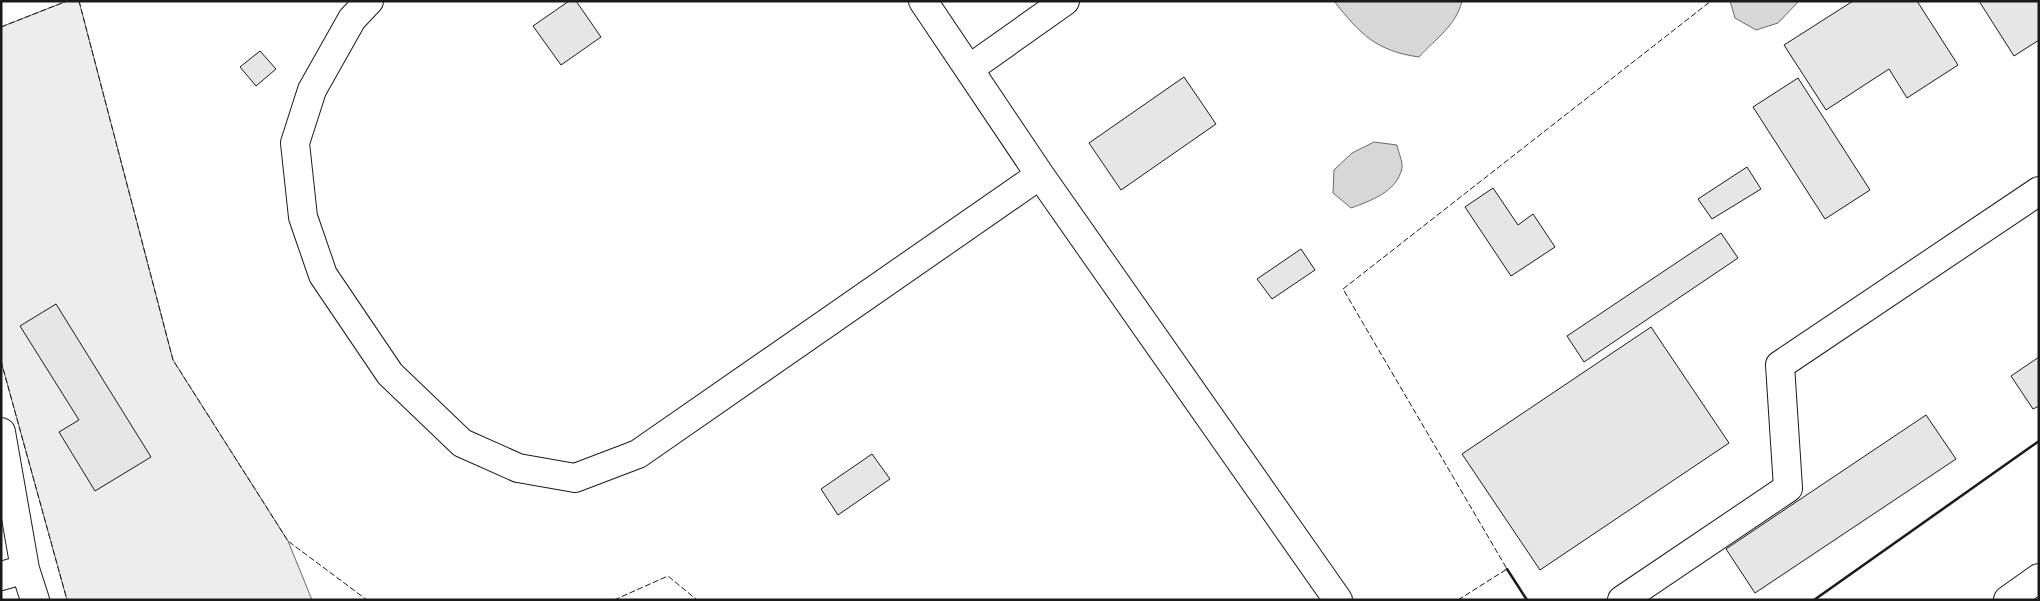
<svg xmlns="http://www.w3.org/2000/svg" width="2040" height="601" viewBox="0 0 2040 601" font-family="Rubik,sans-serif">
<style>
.built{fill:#ededed;stroke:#6a6a6a}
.water{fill:#d7d7d7;stroke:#6a6a6a}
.building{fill:#e6e6e6;stroke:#1a1a1a}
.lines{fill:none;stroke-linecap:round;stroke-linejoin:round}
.minor-casing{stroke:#1a1a1a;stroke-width:30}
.major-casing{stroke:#1a1a1a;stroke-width:30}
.minor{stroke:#fff;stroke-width:28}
.major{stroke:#fff;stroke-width:28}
.fence{stroke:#1a1a1a;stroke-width:1;stroke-dasharray:6 2.5;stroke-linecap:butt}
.wall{stroke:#1a1a1a;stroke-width:2.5}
</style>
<rect width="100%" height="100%" fill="#fff"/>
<path class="built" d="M67 1H79L173 360 288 541 312 600H67L1 361V27Z"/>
<path class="water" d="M1334 1H1462C1456 26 1435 39 1419 57 1376 51 1360 34 1334 1Z
M1730 1H1799L1778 23 1756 30 1735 18Z
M1374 142 1397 145C1398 151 1403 162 1402 168 1397 192 1370 201 1351 208L1333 193 1334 170 1352 153Z"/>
<path class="building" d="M569 1H576L601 37 561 65 533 26Z
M1853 1H1917L1958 65 1907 98 1889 69 1826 110 1784 45Z
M1979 1H2039V40L2014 56Z
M260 51 276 69 256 86 240 67Z
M1184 77 1216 124 1121 190 1089 143Z
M1798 78 1870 190 1825 219 1753 107Z
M1747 167 1761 189 1712 219 1698 199Z
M1493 188 1518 225 1533 214 1555 247 1511 276 1465 207Z
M1721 233 1738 258 1584 362 1567 336Z
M1301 249 1315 270 1272 299 1257 279Z
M56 304 151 457 95 491 59 432 79 420 20 326Z
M1651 327 1729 443 1540 570 1462 454Z
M2039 357V406L2033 409 2011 376Z
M1926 415 1956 459 1755 593 1726 549Z
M872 454 890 479 838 515 821 489Z"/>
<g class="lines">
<g class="minor-casing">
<path id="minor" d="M369 1 352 19 312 90 295 143 303 217 323 275 390 374 462 443 518 468 575 478 638 454 1040 175
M923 1 1040 175 1338 600
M969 69 1065 1
M1 432 25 569 35 600
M1 576 25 569
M1622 600 1788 488 1780 365 2039 191"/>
</g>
<g class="major-casing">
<path id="major" d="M2008 600 2039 578"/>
</g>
<use href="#minor" class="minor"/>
<use href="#major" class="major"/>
<path class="fence" d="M79 1 173 360 288 541 367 600
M1 27 67 1
M1 361 67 600
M614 600 668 576 697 600
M1458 600 1507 569 1343 289 1711 1"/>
<path class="wall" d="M1507 569 1527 600
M1814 600 2039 441"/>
</g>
<rect width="2040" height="601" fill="none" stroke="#1a1a1a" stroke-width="5"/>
</svg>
